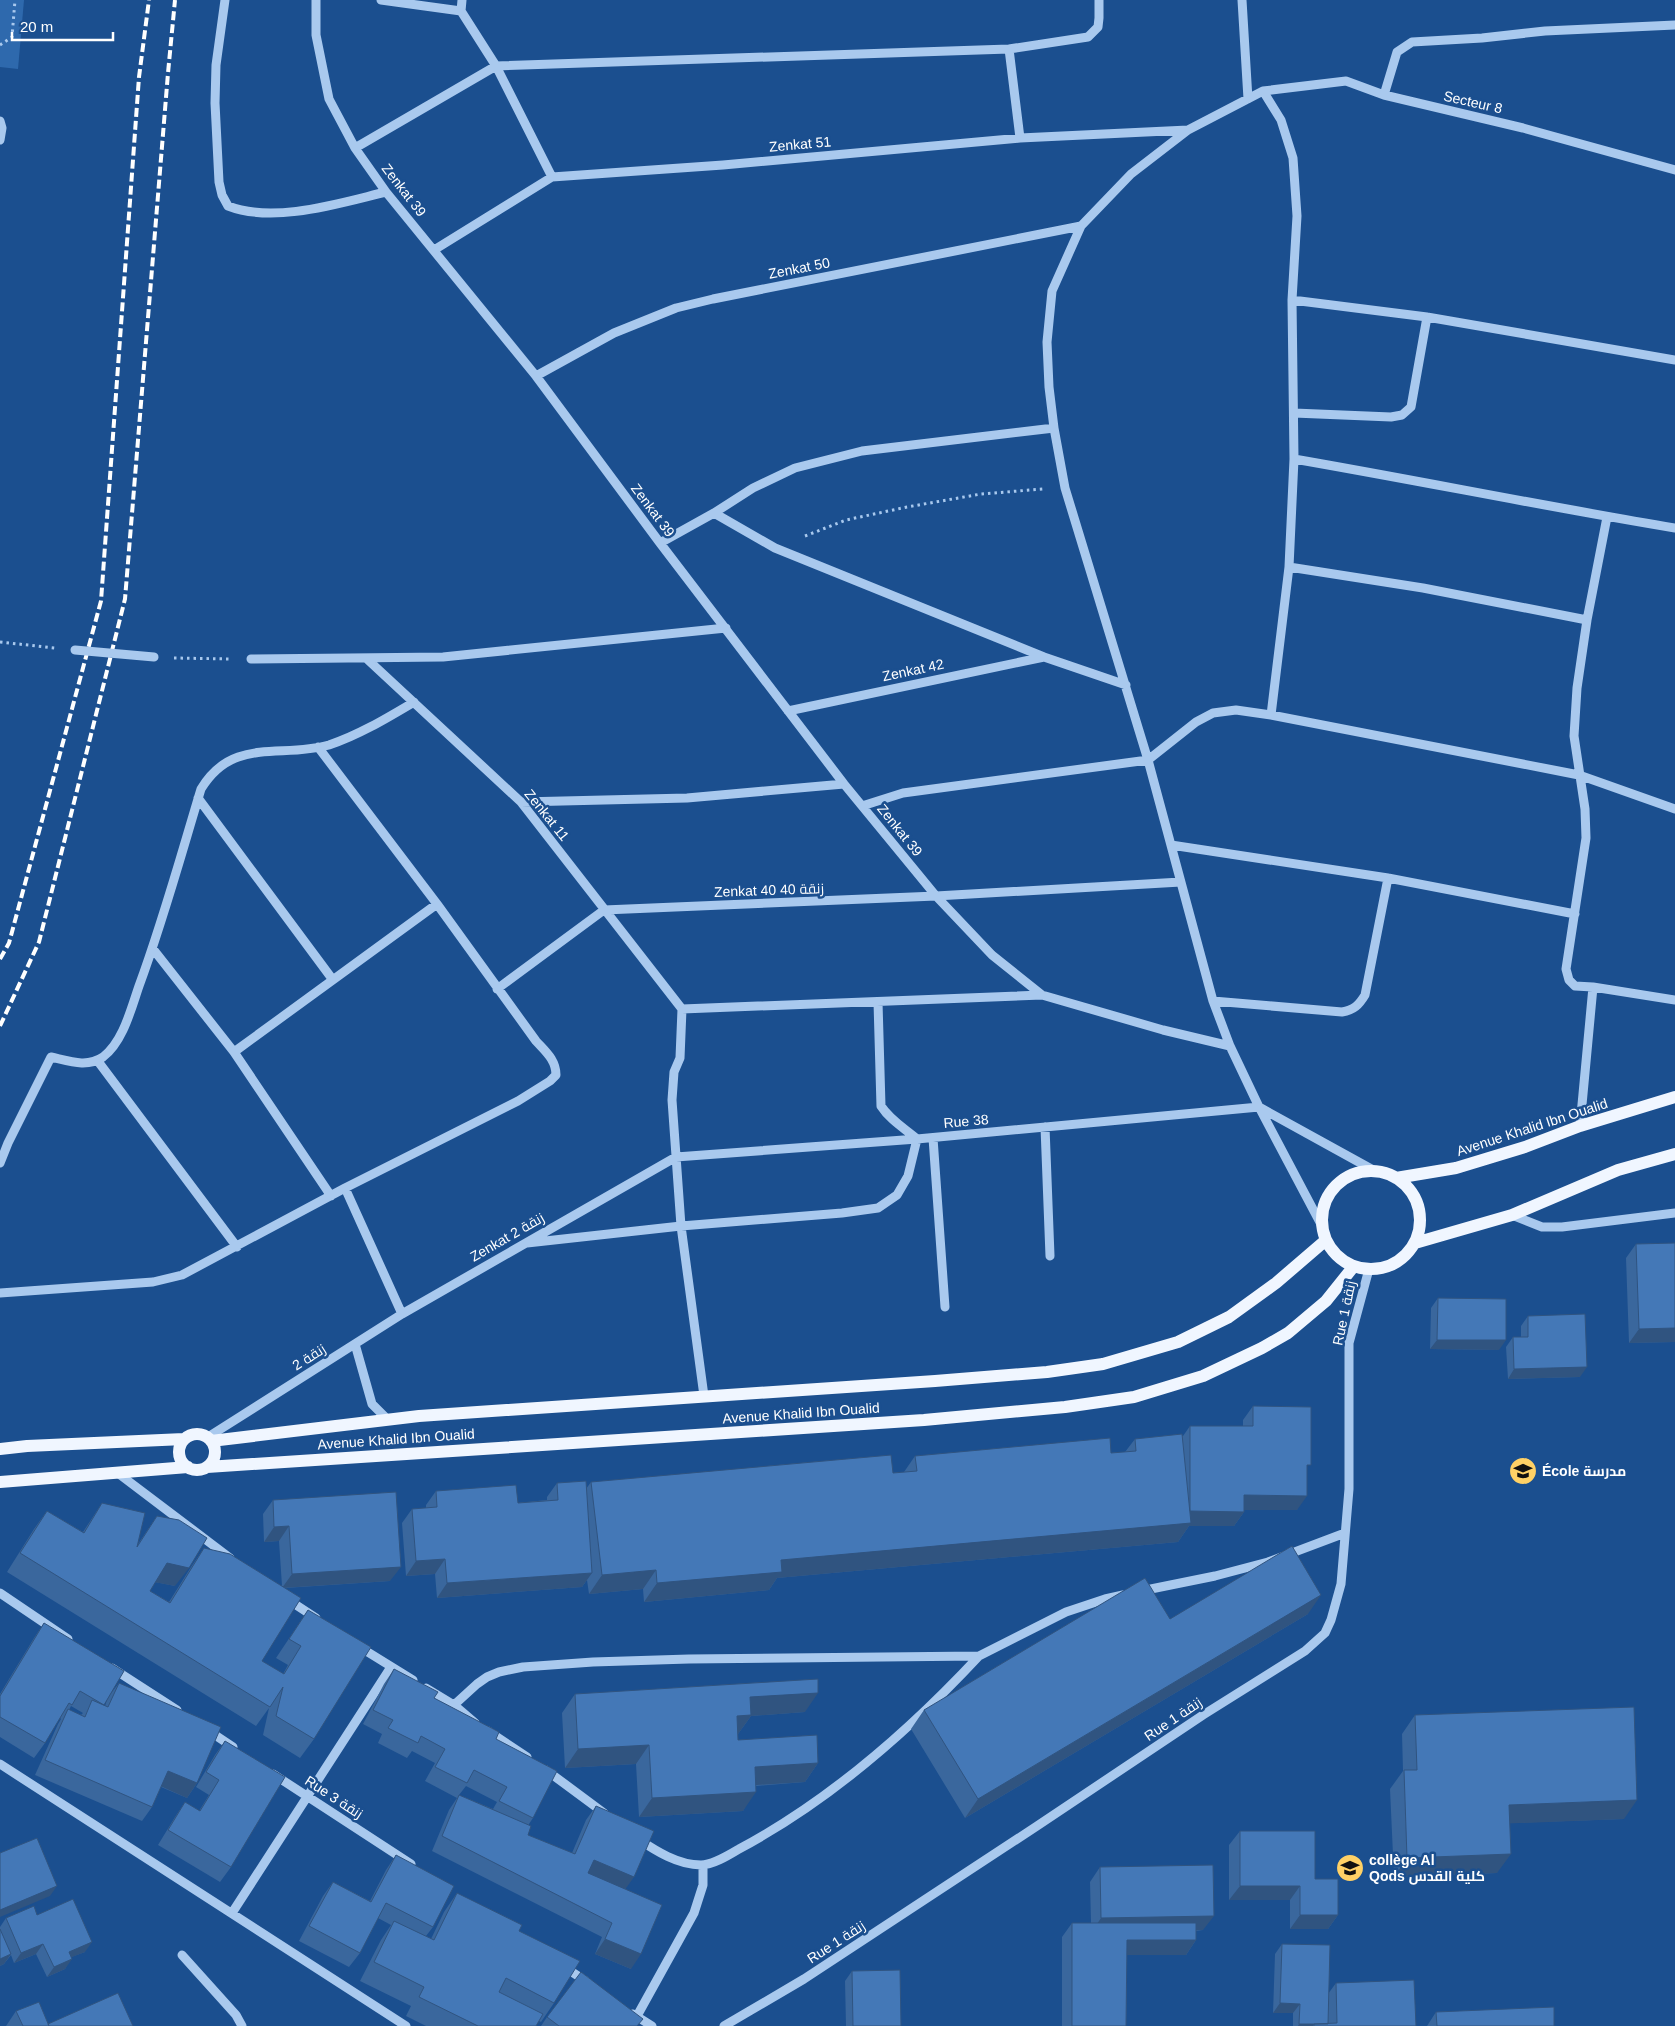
<svg xmlns="http://www.w3.org/2000/svg" width="1675" height="2026" viewBox="0 0 1675 2026" font-family="Arial,Cairo,sans-serif">
<style>
.green{fill:#2e69ad}
.lines{fill:none;stroke-linecap:round;stroke-linejoin:round}
.path{stroke:#a9c9ee;stroke-width:3;stroke-dasharray:2.5 4;stroke-linecap:butt}
.minor{stroke:#a9c9ee;stroke-width:9}
.major{stroke:#f0f6ff;stroke-width:12}
.rail{stroke:#fff;stroke-width:4;stroke-dasharray:9 4;stroke-linecap:butt}
.minor-bridge{stroke:#a9c9ee;stroke-width:9}
.wall{fill:#3a679d;fill-rule:evenodd}
.shaded-wall{fill:#305480}
.building{fill:#4478b7;stroke:#305480}
.labels{text-anchor:middle;dominant-baseline:central;stroke-width:5;stroke-linejoin:round;paint-order:stroke}
.street-label{font-size:14px;fill:#fff;stroke:#1b4f8f}
.poi-label{font-size:14px;font-weight:bold;fill:#fff;stroke:#1b4f8f;text-anchor:start}
</style>
<rect width="100%" height="100%" fill="#1b4f8f"/>
<path class="green" d="M0 0H24L18 69 0 67Z"/>
<g class="lines">
<path class="path" d="M0 45 12 37 15 0
M805 536 846 520 907 507 981 494 1043 489
M0 642 55 648
M174 658 230 659"/>
<path class="minor" d="M225 0 216 65 215 103 219 182 222 195 228 206C274 224 340 203 386 192
M316 0V35L329 99 355 148 386 192 536 376 660 543 844 784 936 896 992 955 1042 995 1163 1030 1230 1046
M381 0 461 11
M462 0 461 11 496 66 552 177
M1242 0 1248 99
M1009 49 1020 138
M1263 91 1281 120 1293 158 1297 216 1292 300 1294 459 1289 567 1271 715
M1384 95 1397 52 1412 42 1482 38 1545 31 1675 25
M0 121 2 128 0 140
M355 148 496 66 1009 49 1088 37 1098 27 1099 18V0
M434 250 552 177 723 165 1020 138 1188 130
M1292 300 1427 317 1675 360
M536 376 614 333 676 308 713 299 1081 226
M1294 413 1391 417 1402 415 1411 407 1427 317
M1294 459C1421 481 1548 507 1675 528
M714 513 775 548 1044 657 1126 685
M660 543 714 513 753 488 795 468 862 451 1054 428
M1289 567 1423 588 1587 620
M251 659 443 657 726 628
M367 659 521 802 682 1009
M788 711 1044 657
M198 798 333 980
M521 802 687 798 844 784
M862 806 903 793 1148 760 1196 722 1213 713 1236 710 1271 715 1579 775 1675 809
M1171 845 1388 878 1575 914
M604 910 936 896 1181 882
M153 949 234 1052 331 1196
M1593 987 1675 1000
M497 989 604 910
M1213 1001 1342 1012C1354 1010 1359 1005 1365 995L1388 878
M682 1009 680 1058 674 1072 672 1100 681 1226 704 1396
M682 1009 1042 995
M234 1052 437 904
M97 1060 237 1247
M1259 1107 1375 1171
M1580 1126 1593 987 1575 986 1569 980 1566 969 1586 838 1585 809 1574 736 1577 688 1587 620 1607 517
M1045 1127 1050 1256
M933 1138 945 1307
M0 1163 8 1143 51 1057C69 1061 87 1068 103 1057 123 1042 131 1009 139 986 163 921 181 855 201 789 233 736 281 759 329 745 359 735 387 718 414 702
M345 1188 402 1314
M1512 1215 1542 1227H1562L1675 1213
M1324 1230 1259 1107 1230 1046 1213 1001 1148 760 1065 488 1054 428 1049 387 1047 342 1052 291 1081 226 1131 174 1188 130 1263 91 1346 81 1384 95 1523 128 1675 170
M527 1243 681 1226 842 1213 878 1208 897 1195 908 1176 917 1139C904 1128 890 1120 881 1106L878 1002
M0 1293 153 1282 182 1275 345 1188 518 1101 550 1081 556 1075C556 1060 546 1052 536 1041L437 904 318 747
M355 1344 372 1404 387 1419
M208 1437 402 1314 676 1157 917 1139 1259 1107
M119 1474 230 1558
M1141 1591 1215 1576 1268 1562 1345 1533
M0 1593 68 1639
M287 1599 316 1618
M358 1646 413 1680
M112 1668 177 1710
M426 1688 454 1705
M475 1723 454 1705 477 1684 487 1677 499 1672 523 1667 593 1662 689 1659 979 1656 1066 1612 1105 1599 1123 1595
M209 1731 233 1747
M488 1731 527 1757
M0 1764 406 2026
M546 1770 604 1813
M273 1774 411 1864
M638 1839C656 1851 678 1865 701 1865 713 1865 729 1855 739 1849 829 1801 910 1730 979 1656
M232 1913 391 1667
M182 1955 236 2015 242 2026
M563 1966 587 1982
M633 2014 652 2026
M637 2016 694 1913 703 1885V1865
M724 2026 804 1979 1037 1826 1203 1715 1305 1651 1325 1633 1331 1620 1341 1584 1349 1489V1343L1369 1269"/>
<path class="major" d="M1322 1220a49 49 0 1 1 98 0a49 49 0 1 1-98 0Z
M1396 1178 1456 1168 1525 1147 1580 1126 1675 1097
M1415 1243 1512 1215 1618 1170 1675 1154
M179 1452a18 18 0 1 1 36 0a18 18 0 1 1-36 0Z
M211 1441 419 1416 935 1381 1047 1372 1103 1364 1178 1342 1229 1317 1276 1283 1326 1240
M0 1449 27 1446 184 1439
M207 1467 924 1420 1065 1407 1134 1397 1203 1376 1262 1348 1288 1333 1326 1301 1354 1266
M0 1482 188 1467"/>
<path class="rail" d="M0 959 9 943 101 601 139 77 149 0
M0 1026 39 942 125 599 168 73 175 0"/>
<path class="minor-bridge" d="M75 650 154 657"/>
</g>
<path class="wall" d="M1636 1244 1675 1342 1629 1343 1626 1258Z
M1438 1298 1499 1350 1430 1349 1431 1308Z
M1528 1316 1580 1377 1508 1379 1506 1347 1513 1337H1521V1326Z
M1253 1406 1307 1471 1297 1510H1244V1512L1234 1526H1189L1178 1542 777 1578 769 1590 644 1602 643 1589 589 1594 587 1580 582 1587 437 1598 435 1574 406 1576 402 1523 412 1509 426 1508V1505L436 1491 518 1503 547 1500V1497L557 1483 586 1489 591 1482 893 1473 904 1472 915 1456 1111 1453 1125 1452 1135 1439 1183 1436 1190 1426H1243V1420Z
M273 1500 390 1581 285 1588 262 1661 283 1674 288 1665 276 1658 308 1610 314 1739 300 1758 263 1735 269 1708 256 1726 7 1572 34 1529 47 1511 83 1532 102 1503 138 1544 157 1516 175 1586 155 1582 150 1591 169 1602 191 1567 204 1548 282 1586 279 1541 264 1542 263 1514Z
M1308 1614 965 1818 911 1729 924 1710 1170 1619Z
M44 1623 103 1705 105 1706 108 1697 119 1683 197 1783 187 1798 161 1787 152 1807 142 1821 35 1775 58 1724 61 1719 60 1718 45 1743 34 1758 0 1737V1694L34 1638ZM71 1706 83 1713 81 1715 69 1710Z
M394 1669 434 1698 496 1739 533 1818 529 1824 528 1835 572 1853 586 1820 596 1806 626 1889 631 1969 595 1954 602 1937 432 1851 449 1810 457 1798 425 1781 435 1763 412 1751 407 1758 378 1743 382 1734 363 1724 384 1684ZM466 1786 497 1802 493 1809 459 1795Z
M575 1694 805 1712 751 1716 738 1734V1740L818 1763 805 1782 756 1786 743 1811 639 1817 636 1764 565 1768 562 1713Z
M1415 1715 1624 1819 1509 1823 1497 1873 1394 1877 1390 1789 1403 1771 1402 1734Z
M225 1741 231 1867 220 1882 158 1845 175 1817 185 1802 199 1811 209 1795 196 1787 215 1755Z
M1240 1831 1315 1879 1338 1915 1328 1929H1290V1900H1229V1845Z
M396 1855 433 1927 426 1936 431 1939 444 1912 457 1893 519 1931 554 2003 541 2022 539 2021 536 2026H426L406 2016 411 2006 360 1981 381 1940 391 1925 378 1918 360 1953 349 1967 299 1941 323 1896 333 1882 370 1901 386 1870Z
M1100 1867 1203 1930 1196 1931V1940L1186 1955H1127L1126 2026H1062V1937L1072 1923H1091L1090 1882Z
M37 1915 85 1952 71 1957 65 1969 47 1977 36 1954 14 1963 11 1955 4 1964 0 1966V1927L6 1918Z
M1282 1944 1328 1994 1336 1983 1416 2026H1293V2013H1273L1275 1954Z
M852 1971 901 2026H846L845 1981Z
M16 2011 48 2024 133 2026H6Z
M1436 2012 1554 2026H1427Z
M547 2017 638 2026H541Z"/>
<path class="shaded-wall" d="M1675 1328V1342L1629 1343 1639 1329Z
M1437 1340H1506L1499 1350 1430 1349Z
M1587 1367 1580 1377 1508 1379 1514 1369Z
M1244 1495 1307 1496 1297 1510H1234Z
M1190 1511 1244 1512 1234 1526H1189L1178 1542 777 1578 769 1590 644 1602 657 1583 781 1560Z
M289 1526 279 1541 264 1542 274 1527Z
M445 1559 435 1574 406 1576 416 1561Z
M167 1563 189 1568 175 1586 154 1582Z
M401 1567 390 1581 282 1588 292 1574Z
M656 1570 643 1589 589 1594 602 1575Z
M592 1573 582 1587 437 1598 447 1583Z
M1321 1595 1308 1614 965 1818 978 1799Z
M818 1693 805 1712 751 1716 738 1734 723 1735 750 1697Z
M649 1745 636 1764 565 1768 578 1749Z
M818 1763 805 1782 742 1786 755 1767Z
M168 1771 197 1783 187 1798 158 1785Z
M756 1792 743 1811 639 1817 652 1798Z
M1637 1800 1624 1819 1495 1824 1509 1805Z
M1511 1854 1497 1873 1394 1877 1407 1858Z
M594 1860 634 1877 624 1891 583 1874Z
M57 1886 50 1896 0 1917V1910Z
M1240 1886H1300L1290 1900H1229Z
M1300 1915H1338L1328 1929H1290Z
M1214 1916 1203 1930 1091 1933 1101 1918Z
M605 1939 641 1954 631 1969 595 1954Z
M1127 1940H1196L1186 1955H1116Z
M92 1942 85 1952 62 1961 69 1952Z
M43 1944 36 1954 14 1963 21 1953Z
M11 1954 4 1964 0 1966V1959Z
M72 1959 65 1969 47 1977 54 1967Z
M1280 2003 1300 2004 1293 2013H1273Z
M1299 2024H1328H1314L1313 2026H1298Z"/>
<path class="building" d="M1675 1243V1328L1639 1329 1636 1244Z
M1438 1298 1506 1299V1340H1437Z
M1585 1314 1587 1367 1514 1369 1513 1337H1528V1316Z
M1253 1406 1311 1407V1465H1307V1496L1244 1495V1512L1190 1511V1426H1253Z
M1182 1434 1191 1523 781 1560 782 1572 657 1583 656 1570 602 1575 591 1482 891 1455 893 1473 917 1471 915 1456 1110 1438 1111 1453 1136 1451 1135 1439Z
M586 1481 592 1573 447 1583 445 1559 416 1561 412 1509 437 1507 436 1491 516 1485 518 1503 558 1500 557 1483Z
M396 1492 401 1567 292 1574 289 1526 274 1527 273 1500Z
M102 1503 145 1513 137 1547 157 1516 179 1520 207 1538 189 1568 167 1563 150 1591 170 1603 204 1548 230 1554 301 1598 262 1661 284 1674 301 1646 289 1639 308 1610 371 1647 314 1739 276 1716 283 1687 270 1707 20 1553 47 1511 84 1533Z
M1292 1546 1321 1595 978 1799 924 1710 1145 1578 1170 1619Z
M44 1623 124 1671 104 1705 80 1691 72 1705 69 1703 45 1743 0 1717V1696Z
M394 1669 438 1692 434 1698 499 1732 496 1739 557 1771 533 1818 499 1801 507 1787 474 1770 467 1783 435 1767 445 1749 421 1736 418 1743 388 1728 393 1720 373 1710Z
M818 1679V1693L750 1697 751 1715 737 1716 738 1740 817 1735 818 1763 755 1767 756 1792 652 1798 649 1745 578 1749 575 1694Z
M119 1683 221 1727 197 1783 168 1771 152 1807 45 1760 68 1709 85 1717 92 1700 108 1707Z
M1634 1707 1637 1800 1509 1805 1511 1854 1407 1858 1404 1770H1417L1415 1715Z
M225 1741 285 1777 231 1867 168 1830 185 1802 200 1811 219 1780 206 1772Z
M459 1795 531 1826 528 1835 575 1854 596 1806 654 1831 634 1877 594 1860 588 1873 662 1905 641 1954 605 1939 612 1923 442 1836Z
M1240 1831H1315V1879H1338V1915H1300V1886H1240Z
M37 1838 57 1886 0 1910V1853Z
M396 1855 454 1886 433 1927 386 1903 360 1953 309 1926 333 1882 371 1902Z
M1213 1865 1214 1916 1101 1918 1100 1867Z
M457 1893 522 1925 519 1931 580 1961 554 2003 506 1978 499 1992 543 2014 536 2026H478L419 1997 424 1987 374 1962 394 1921 434 1940Z
M73 1899 92 1942 69 1952 72 1959 54 1967 43 1944 21 1953 6 1918 34 1906 37 1915Z
M1072 1923H1196V1940H1127L1126 2026H1072Z
M0 1929 11 1954 0 1959Z
M1282 1944 1330 1945 1328 2024H1299L1300 2004 1280 2003Z
M900 1970 901 2026H853L852 1971Z
M581 1972 643 2019 637 2026H559L547 2017Z
M1414 1980 1416 2026H1314V2024L1337 2023 1336 1983Z
M118 1993 133 2026H49L48 2024Z
M39 2002 49 2026H23L16 2011Z
M1554 2007V2026H1437L1436 2012Z"/>
<defs>
<g id="school-disc" transform="scale(1.4375)"><circle r="9.5" fill="#ffd166" stroke="#1b4f8f"/><path d="M0-5L7-2L0 1L-7-2ZM-4 1L0 2.5L4 1V4Q0 6-4 4Z" fill="#111"/></g>
<g id="university-disc" transform="scale(1.4375)"><circle r="9.5" fill="#ffd166" stroke="#1b4f8f"/><path d="M0-5L7-2L0 1L-7-2ZM-4 1L0 2.5L4 1V4Q0 6-4 4Z" fill="#111"/></g>
</defs>
<g fill-rule="evenodd">
<use href="#school-disc" x="1523" y="1471"/>
<use href="#university-disc" x="1350" y="1868"/>
</g>
<g class="labels">
<g class="street-label">
<text transform="translate(1473 102) rotate(13)">Secteur 8</text>
<text transform="translate(800 144) rotate(-5)">Zenkat 51</text>
<text transform="translate(404 190) rotate(52)">Zenkat 39</text>
<text transform="translate(799 268) rotate(-11)">Zenkat 50</text>
<text transform="translate(653 510) rotate(53)">Zenkat 39</text>
<text transform="translate(913 670) rotate(-12)">Zenkat 42</text>
<text transform="translate(547 815) rotate(51)">Zenkat 11</text>
<text transform="translate(900 830) rotate(51)">Zenkat 39</text>
<text transform="translate(769 890) rotate(-2)">Zenkat 40 زنقة 40</text>
<text transform="translate(966 1121) rotate(-5)">Rue 38</text>
<text transform="translate(1532 1127) rotate(-18)">Avenue Khalid Ibn Oualid</text>
<text transform="translate(507 1237) rotate(-30)">Zenkat 2 زنقة</text>
<text transform="translate(1344 1313) rotate(-78)">Rue 1 زنقة</text>
<text transform="translate(309 1357) rotate(-32)">زنقة 2</text>
<text transform="translate(801 1413) rotate(-4)">Avenue Khalid Ibn Oualid</text>
<text transform="translate(396 1439) rotate(-4)">Avenue Khalid Ibn Oualid</text>
<text transform="translate(1173 1719) rotate(-34)">Rue 1 زنقة</text>
<text transform="translate(334 1797) rotate(33)">Rue 3 زنقة</text>
<text transform="translate(836 1942) rotate(-33)">Rue 1 زنقة</text>
</g>
<g class="poi-label">
<text x="1542" y="1471">École مدرسة</text>
<text x="1369" y="1860">collège Al<tspan x="1369" dy="16">Qods كلية القدس</tspan></text>
</g>
</g>
<path d="M12 32v8h101v-8" fill="none" stroke="#ffffff" stroke-width="2.5"/>
<text x="20" y="32" font-size="15" fill="#ffffff" stroke="#1b4f8f" stroke-width="4" paint-order="stroke">20 m</text>
</svg>
